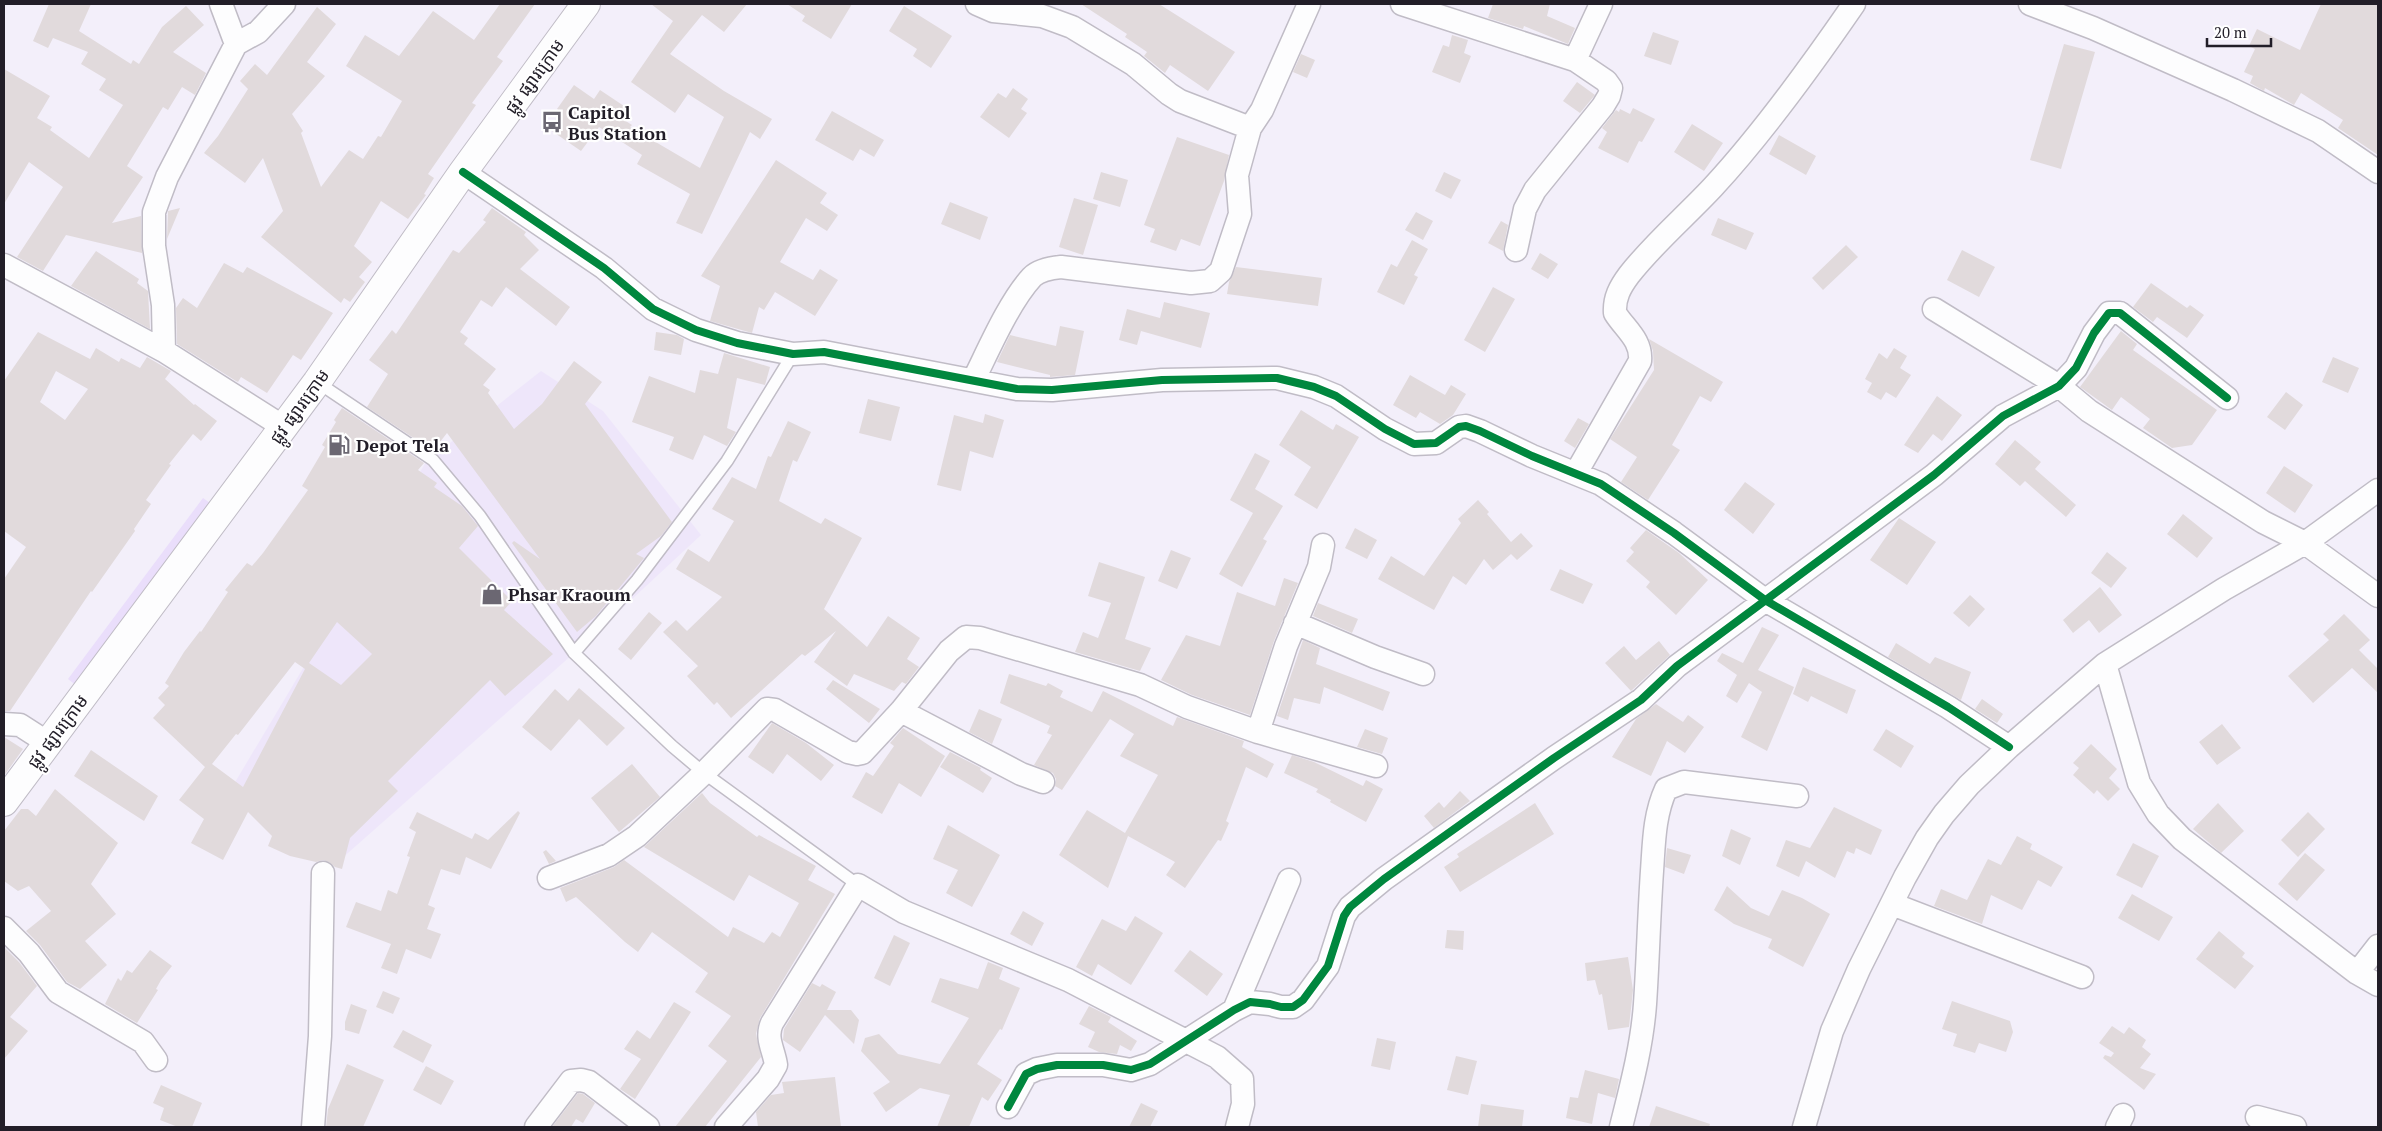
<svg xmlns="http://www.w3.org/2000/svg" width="2382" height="1131" viewBox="0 0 2382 1131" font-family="'PT Serif','Noto Sans Khmer',serif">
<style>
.built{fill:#eee6fa}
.green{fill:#eadefb}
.building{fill:#e1dadc;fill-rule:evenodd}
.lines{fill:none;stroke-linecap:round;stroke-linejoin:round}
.service-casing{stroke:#c0bcc6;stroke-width:14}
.minor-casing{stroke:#c0bcc6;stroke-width:25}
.secondary-casing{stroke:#c0bcc6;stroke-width:30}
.service{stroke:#fdfdfe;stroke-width:11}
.minor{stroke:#fdfdfe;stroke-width:22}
.secondary{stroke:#fdfdfe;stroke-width:28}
.cycleway-casing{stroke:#fff;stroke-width:11}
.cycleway{stroke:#00873e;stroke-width:8}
.labels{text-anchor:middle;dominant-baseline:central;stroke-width:4.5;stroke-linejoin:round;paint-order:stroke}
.street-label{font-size:18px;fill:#221e28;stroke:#fff}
.poi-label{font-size:18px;font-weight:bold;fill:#221e28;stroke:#fff;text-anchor:start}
</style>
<rect width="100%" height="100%" fill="#f3effa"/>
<path class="built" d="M541 371 603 411 701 535 573 654 340 860 228 794 426 462Z"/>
<path class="green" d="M203 498 217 508 82 690 68 679Z"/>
<path class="building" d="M49 4H91L79 31 131 64 133 60 139 64 162 27 186 6 204 25 173 52 206 73 195 95 182 87 168 110 163 107 127 166 143 177 112 223 141 216 142 253 66 235 43 271 17 257 63 187 29 162 4 204V69L50 96 37 118 52 127 50 130 89 158 123 105 99 90 106 79 81 64 88 52 53 38 48 48 33 41Z
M500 4H535L497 57 503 61 472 103 476 105 428 174 434 178 424 194 426 195 408 219 381 201 354 246 372 262 359 277 365 282 350 302 344 298 341 303 261 237 283 211 263 158 245 183 204 153 218 136 248 89 240 81 255 64 267 75 317 7 336 24 307 62 325 76 292 114 303 131 301 133 321 187 349 150 363 159 378 136 381 137 402 101 346 66 365 35 399 56 433 11 474 40Z
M651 4H747L724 32 702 15 670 54 724 91 772 119 760 139 750 132 702 234 676 223 690 194 637 164 642 155 599 127 581 151 549 129 561 112 557 109 574 85 594 99 600 90 627 108 621 118 632 125 630 127 700 168 724 117 688 94 675 113 631 82 673 21Z
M787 4H852L831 39 802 21 805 16Z
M1081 4H1159L1235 52 1208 91 1170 65 1165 73 1144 56 1147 52 1125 37 1127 34Z
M1493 4H1550L1547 16 1575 28 1568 44 1524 26 1523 29 1488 18Z
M2321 4H2378V155L2338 128 2343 120 2301 93 2294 105 2265 88 2264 91 2250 83 2253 76 2244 72 2255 49 2249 46 2257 29 2300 50Z
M904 6 952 36 931 68 913 56 917 49 889 31Z
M1653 32 1679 41 1671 65 1644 56Z
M1452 35 1468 40 1464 53 1471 56 1460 83 1432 72 1443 45 1449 47Z
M2064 44 2095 52 2061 169 2030 160Z
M1301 54 1315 60 1307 78 1293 72Z
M1577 82 1595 95 1580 113 1563 101Z
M1013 88 1028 99 1021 109 1027 113 1009 138 980 117 998 93 1006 98Z
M1633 108 1655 119 1642 142 1639 141 1628 163 1598 148 1607 132 1602 128 1616 110 1619 112 1620 109 1630 114Z
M832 111 884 140 874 157 860 149 853 161 815 140Z
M1692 124 1723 143 1704 171 1674 152Z
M1779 135 1816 156 1806 175 1769 154Z
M1177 137 1229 155 1224 181 1200 246 1181 239 1176 251 1150 242 1155 229 1144 225Z
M776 160 827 193 820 203 838 215 827 231 806 218 780 262 813 280 820 269 838 280 815 316 775 292 764 310 759 307 752 333 710 321 720 286 701 276Z
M1101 172 1128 180 1120 207 1093 199Z
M1444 172 1461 180 1451 199 1435 191Z
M1074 198 1098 205 1083 255 1059 247Z
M950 202 988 217 980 240 941 224Z
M180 208 167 239 168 211Z
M492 208 526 232 524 235 539 250 520 269 570 307 556 326 506 287 492 307 481 300 460 332 468 338 464 344 496 369 483 385 490 390 488 393 514 429 542 404 574 361 602 382 585 404 672 522 661 536 636 554 644 558 596 616 577 632 512 543 514 541 540 559 447 433 433 451 367 407 388 374 369 360 392 330 396 334 453 250 459 253 486 222 483 220Z
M1416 212 1433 221 1423 240 1405 230Z
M1718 218 1754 233 1746 250 1711 235Z
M1501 221 1508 225 1503 251 1488 243Z
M1412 240 1428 249 1414 275 1418 277 1404 305 1377 292 1391 264 1397 267Z
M1846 245 1858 257 1823 290 1812 278Z
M1962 250 1995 267 1979 297 1947 280Z
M96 251 139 279 137 283 148 291 150 329 71 286Z
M1540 253 1558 264 1548 279 1531 269Z
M224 263 243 273 247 267 333 313 301 360 293 355 267 393 241 377 238 382 236 381 177 344 176 308 183 298 197 308Z
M1236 267 1322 278 1318 306 1227 294 1229 282Z
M2151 283 2187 308 2190 305 2204 315 2187 338 2157 317 2153 322 2133 307Z
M1493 287 1515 299 1485 352 1464 340Z
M1164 302 1210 313 1201 348 1141 331 1137 345 1119 340 1127 309 1160 318Z
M1060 326 1084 331 1075 375 1050 377V375L997 362 1010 335 1056 346Z
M2121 331 2137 344 2133 350 2217 410 2192 445 2172 448 2143 428 2150 419 2121 397 2112 410 2080 387Z
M38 332 90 359 96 348 119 362 121 358 140 368 147 357 171 371 165 379 194 405 195 404 217 421 201 441 193 434 169 464 171 465 146 500 151 504 134 529 135 531 92 592 91 591 10 711H4V579L26 547 4 531V381ZM56 371 88 389 65 420 40 402Z
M656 332 677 335 684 339 681 355 654 350Z
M1649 339 1723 382 1711 402 1700 396 1672 445 1680 450 1648 500 1621 482 1637 457 1610 439 1654 370 1653 351Z
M1894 348 1907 356 1900 368 1911 375 1896 398 1886 392 1881 400 1867 392 1872 383 1865 379 1879 353 1887 359Z
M724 353 770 367 765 385 737 378 727 428 736 432 727 446 704 435 693 460 669 450 674 437 632 422 649 376 695 393 700 370 718 374Z
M2333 357 2359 368 2348 393 2322 382Z
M1410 375 1445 395 1451 385 1466 394 1453 415 1440 424 1420 412 1416 418 1393 405Z
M2286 392 2303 405 2285 430 2267 417Z
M1937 396 1962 415 1942 441 1933 434 1918 453 1904 445Z
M868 399 900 407 891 441 859 433Z
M342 408 424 463 418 470 437 483 434 487 462 506 478 526 459 548 512 601 504 610 553 654 505 696 490 680 388 781 398 791 350 838 342 869 335 867 329 862 323 860 316 862 290 856 268 846 272 836 248 812 223 860 191 843 204 819 179 800 205 767 153 718 165 705 158 698 169 686 165 683 184 652 200 631 201 632 228 592 225 590 247 563 252 566 263 553 308 490 302 486 325 447 322 445 336 422 334 420ZM337 622 372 654 341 685 309 663ZM295 662 305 669 243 787 212 764 236 734 238 735Z
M1301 410 1333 430 1336 424 1359 437 1317 509 1294 495 1311 467 1279 445Z
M985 414 1004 420 993 458 970 451 961 491 937 485 954 415 983 423Z
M1578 418 1589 424 1575 448 1564 441Z
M788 421 811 432 797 462 793 460 779 501 821 524 825 518 862 538 824 609 867 647 888 616 920 638 907 659 919 667 906 684 902 682 894 691 854 674 847 686 814 662 836 631 805 656 802 654 731 718 717 702 714 705 687 676 698 666 663 632 676 620 687 631 722 597 676 569 688 549 709 562 734 521 712 509 732 477 756 489 768 456 771 457Z
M2015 440 2041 462 2035 469 2076 505 2066 517 2025 481 2020 486 1995 464Z
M1255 453 1270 461 1255 489 1283 506 1263 539 1267 541 1242 587 1219 574 1253 513 1230 500Z
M2284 466 2313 485 2295 513 2266 493Z
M1745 482 1775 504 1753 534 1724 510Z
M1478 500 1489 512 1487 514 1511 542 1521 533 1533 546 1517 560 1511 554 1493 570 1484 559 1466 585 1453 576 1434 610 1378 579 1391 556 1424 576 1461 523 1458 519Z
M2183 514 2213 538 2197 558 2167 534Z
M1899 518 1936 542 1907 585 1870 560Z
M1355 528 1377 540 1367 559 1345 548Z
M1646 530 1679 553 1708 580 1676 615 1646 587 1650 582 1626 561 1634 552 1630 548Z
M1171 550 1191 558 1177 589 1158 581Z
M2107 552 2127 568 2111 588 2091 573Z
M1099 562 1145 577 1125 639 1151 648 1140 671 1075 652 1083 632 1098 638 1111 603 1088 596Z
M1560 569 1593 584 1583 604 1550 590Z
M1284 578 1298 583 1274 641 1250 715 1192 695 1161 680 1186 635 1220 646 1237 592 1275 606Z
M2100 587 2122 615 2099 633 2089 620 2073 633 2063 620Z
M1970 595 1985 609 1969 627 1953 613Z
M1318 603 1358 619 1352 633 1313 616Z
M649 612 662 623 631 660 618 649Z
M2344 614 2370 640 2359 650 2378 669V693L2352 668 2313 703 2288 676 2329 640 2323 634Z
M1762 627 1779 635 1758 670 1794 687 1767 751 1741 737 1762 692 1749 683 1737 703 1726 696 1737 675 1717 661 1722 653 1743 663Z
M1303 640 1320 648 1316 664 1390 692 1383 711 1324 687 1320 704 1294 698 1288 720 1277 716Z
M1659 641 1670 655 1631 691 1605 663 1624 646 1636 660Z
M1896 643 1930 664 1935 657 1971 672 1961 700 1888 657Z
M1803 667 1856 690 1847 714 1811 696 1808 702 1793 694Z
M1009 674 1046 686 1048 683 1063 691 1060 697 1092 712 1103 691 1173 726 1177 717 1244 741 1242 747 1274 764 1267 778 1246 767 1226 821 1229 823 1221 841 1218 840 1185 888 1166 875 1175 862 1128 836 1108 888 1059 855 1087 810 1125 833 1158 775 1120 756 1134 734 1110 719 1062 790 1055 786 1056 779 1053 773 1034 765 1052 735 1047 733 1050 726 1000 703Z
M833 680 880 709 869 723 826 689Z
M579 688 625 728 607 746 579 719 551 751 522 727 555 689 568 701Z
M1982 699 2003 714 1997 723 1975 709Z
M1656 704 1683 722 1688 715 1704 727 1685 753 1667 741 1651 776 1612 757 1636 719Z
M979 709 1002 719 992 744 969 732Z
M772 723 806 743 834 765 821 781 787 754 773 774 748 757Z
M2222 724 2241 748 2217 765 2199 742Z
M903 728 945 756 921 797 899 783 882 814 852 797 866 772 873 776 894 746 890 743Z
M1365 729 1388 738 1382 754 1357 747Z
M1886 729 1914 746 1901 768 1873 750Z
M4 737 23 749 4 776Z
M2091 744 2117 769 2109 778 2120 789 2108 801 2097 790 2094 794 2073 775 2079 768 2073 763Z
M91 750 158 796 144 821 74 776Z
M950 752 981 768 980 770 992 778 983 793 940 767Z
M1292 755 1314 762 1363 786 1366 780 1383 789 1366 822 1330 802 1331 800 1316 792 1318 789 1284 773Z
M632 764 660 797 619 832 591 798Z
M55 789 118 843 91 884 116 914 85 941 107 965 80 989 67 982 40 945 26 931 51 911 29 886 18 891 4 881V831L21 809H28L36 816Z
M1460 791 1470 801 1434 828 1424 816 1439 802 1444 808Z
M702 793 710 803 757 837 759 835 816 866 808 880 835 894 760 1018 756 1034 761 1057 705 1127H675L727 1061 708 1046 731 1016 695 992 708 973 652 932 638 952 625 942 576 897 566 902 560 888 614 867 624 860 728 937 733 927 764 943 772 932 780 937 799 903 749 875 734 901 644 847Z
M1535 803 1554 834 1460 892 1444 867 1459 857 1457 854Z
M2218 803 2244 831 2221 853 2193 829Z
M1834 807 1882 830 1871 855 1856 848 1854 854 1847 851 1835 878 1806 861 1799 877 1776 866 1786 840 1810 848Z
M518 811 520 813 491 869 466 857 460 875 441 869 428 905 435 908 427 929 441 934 431 959 406 949 397 974 381 968 391 944 346 927 356 902 381 911 388 890 397 894 410 857 407 856 416 832 409 828 417 812 472 839 475 833 488 840Z
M2308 812 2325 829 2298 857 2281 840Z
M948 825 1000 855 972 907 946 893 958 870 933 859Z
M1731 829 1751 838 1740 865 1722 856Z
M2017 836 2032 844 2030 849 2063 867 2051 887 2038 880 2022 910 1991 895 1982 924 1934 906 1941 889 1967 900 1988 859 2001 865Z
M2133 843 2159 856 2142 888 2116 875Z
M1667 848 1691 855 1684 874 1665 867Z
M546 850 556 861 549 864 543 852Z
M2305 853 2325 870 2297 901 2278 884Z
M1727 886 1751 908 1769 916 1782 890 1802 898 1830 914 1803 967 1768 948 1772 939 1734 924 1714 910Z
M2132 894 2173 917 2159 941 2118 918Z
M1023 911 1044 923 1032 946 1010 934Z
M1135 916 1163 933 1131 985 1098 964 1092 976 1076 967 1102 919 1126 931Z
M1447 930 1464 931 1463 950 1445 948Z
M2219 931 2245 953 2242 957 2254 966 2235 989 2196 959Z
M894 935 910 943 890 986 874 978Z
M5 948 19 962 37 986 10 1017 28 1031 4 1059Z
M150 950 172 966 161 980 156 989 158 990 137 1023 105 1004 118 978 121 981 127 970 132 973Z
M1190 950 1223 974 1207 996 1174 971Z
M1628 957 1633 990 1629 1027 1608 1030 1602 994 1599 995 1595 980 1587 981 1585 963Z
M988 962 1003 968 999 979 1020 988 1002 1030 1000 1029 977 1064 1002 1080 988 1101 982 1097 969 1127H937L950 1095 920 1088 886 1112 873 1093 890 1082 861 1051 865 1038 879 1034 898 1054 940 1064 969 1018 931 1002 940 978 978 989Z
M812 983 820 987 822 984 836 992 827 1010H851L859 1020 854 1044 825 1015 800 1052 783 1040 784 1029Z
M383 991 400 998 393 1014 376 1007Z
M1952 1001 2010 1021 2013 1032 2006 1052 1979 1043 1975 1053 1953 1046 1957 1034 1942 1029Z
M674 1002 691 1012 635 1099 620 1089 641 1059 624 1049 637 1030 650 1039Z
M351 1004 367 1010 359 1034 345 1030V1022Z
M1089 1006 1111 1017 1108 1022 1137 1041 1131 1051 1120 1045 1117 1054 1099 1052 1088 1047 1095 1032 1079 1024Z
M2112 1026 2124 1034 2129 1027 2146 1040 2142 1047 2151 1054 2140 1068 2156 1074 2144 1090 2103 1058 2105 1055 2111 1057 2114 1053 2099 1043Z
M403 1030 432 1045 423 1063 393 1047Z
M1377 1038 1396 1042 1390 1070 1371 1066Z
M1456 1056 1477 1061 1468 1095 1447 1090Z
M347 1064 384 1080 363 1127H326L328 1109Z
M426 1066 454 1081 441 1105 413 1090Z
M1585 1070 1619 1079 1615 1098 1598 1093 1592 1124 1566 1118 1570 1097 1578 1098Z
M835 1077 841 1127H758L756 1112 771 1095 784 1093 782 1082Z
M161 1085 202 1103 192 1127H178L160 1120 164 1108 153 1103Z
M578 1093 583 1094 595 1103 583 1123 576 1119 571 1127H552Z
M1141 1103 1158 1111 1150 1127H1129Z
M1481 1104 1524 1110 1522 1127H1478Z
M1656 1106 1710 1124 1709 1127H1649Z"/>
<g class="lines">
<g class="service-casing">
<path id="service" d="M317 382 433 460 480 516 574 653 672 746 704 773 858 885
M574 653 637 580 727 461 793 354"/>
</g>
<g class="minor-casing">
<path id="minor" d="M977 4 993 11 1042 16 1072 27 1133 64 1169 94 1180 101 1250 128
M1402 4 1575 60 1606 81 1611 88 1609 96 1603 106 1535 190 1525 209 1516 250
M2030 4 2093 28 2233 90 2318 131 2378 172
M236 44 258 32 284 4
M1575 60 1601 4
M463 172 604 268 653 309 696 330 737 343 793 354 824 352 1017 389 1052 390 1162 380 1277 378 1314 387 1336 396 1385 429 1414 444 1436 443 1459 427 1466 426 1480 431 1532 456 1601 484 1674 533 1765 600 1948 707 2009 747
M4 265 164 351 282 426
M1934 309 2059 386 2089 411 2263 522 2305 543 2378 596
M164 351 163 305 154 246V212L167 177 236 44 221 4
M974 379C989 349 1009 302 1032 277 1039 270 1051 268 1061 267L1191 283 1210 281 1221 271 1240 214 1237 175 1250 128 1262 110 1309 4
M1576 473 1640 361C1642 340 1625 329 1615 313 1614 298 1620 287 1629 275 1654 243 1685 217 1713 187 1763 133 1812 65 1854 4
M1295 623 1375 657 1423 674
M2105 664 2139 783 2158 814 2182 839 2357 973 2378 985
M901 711 1021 774 1043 782
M4 724 20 725 48 743
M1258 732 1286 646 1319 567 1323 545
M549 878 609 855 637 836 704 773 767 709 775 710 848 752 857 754 862 753 901 711 949 651 966 637 980 638 1140 685 1187 707 1258 732 1376 766
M1892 904 2082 977
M4 928 29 953 58 992 143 1042 156 1060
M2357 973 2378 946
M1234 1010 1289 880
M1008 1107 1026 1074 1037 1069 1057 1065H1103L1131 1070 1150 1064 1234 1010 1250 1002 1270 1004 1281 1007H1293L1303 1000 1328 966 1344 916 1350 907 1384 879 1554 758 1641 700 1677 666 1934 475 2003 416 2059 386 2076 368 2094 333 2109 313H2120L2227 398
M2257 1117 2295 1127
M313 1127 320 1036 323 873
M536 1127 571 1081 581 1080 589 1082 648 1127
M726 1127 768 1079 776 1065C774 1050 765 1038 772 1023L858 885 904 912 1068 980 1217 1057 1242 1079 1243 1104 1237 1127
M1621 1127C1631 1087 1642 1046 1645 1004 1648 960 1649 915 1652 871 1654 843 1654 815 1666 789L1684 782 1797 796
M1804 1127 1832 1031 1859 969 1905 877 1927 838 1944 814 1969 785 2009 747 2105 664 2224 589 2305 543 2378 490
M2117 1127 2123 1115"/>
</g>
<g class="secondary-casing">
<path id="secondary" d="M4 802 317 382 463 172 586 4"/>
</g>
<use href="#service" class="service"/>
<use href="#minor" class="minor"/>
<use href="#secondary" class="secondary"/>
<g class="cycleway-casing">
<path id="cycleway" d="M463 172 604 268 653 309 696 330 737 343 793 354 824 352 1017 389 1052 390 1162 380 1277 378 1314 387 1336 396 1385 429 1414 444 1436 443 1459 427 1466 426 1480 431 1532 456 1601 484 1674 533 1765 600 1948 707 2009 747
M1008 1107 1026 1074 1037 1069 1057 1065H1103L1131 1070 1150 1064 1234 1010 1250 1002 1270 1004 1281 1007H1293L1303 1000 1328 966 1344 916 1350 907 1384 879 1554 758 1641 700 1677 666 1934 475 2003 416 2059 386 2076 368 2094 333 2109 313H2120L2227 398"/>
</g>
<use href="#cycleway" class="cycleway"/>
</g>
<defs>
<g id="bus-bare" transform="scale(1.725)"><path d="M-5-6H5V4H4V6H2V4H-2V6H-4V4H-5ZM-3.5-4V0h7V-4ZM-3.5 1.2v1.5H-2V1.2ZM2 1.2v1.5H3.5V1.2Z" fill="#6b6772" stroke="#fff" stroke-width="2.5" paint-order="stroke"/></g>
<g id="fuel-bare" transform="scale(1.725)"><path d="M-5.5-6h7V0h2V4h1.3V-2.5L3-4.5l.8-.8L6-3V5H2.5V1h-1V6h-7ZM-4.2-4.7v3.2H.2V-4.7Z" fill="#6b6772" stroke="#fff" stroke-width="2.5" paint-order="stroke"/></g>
<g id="shop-bare" transform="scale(1.725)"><path d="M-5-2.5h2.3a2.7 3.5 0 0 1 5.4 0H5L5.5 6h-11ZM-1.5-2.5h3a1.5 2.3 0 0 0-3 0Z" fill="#6b6772" stroke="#fff" stroke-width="2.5" paint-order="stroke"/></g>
</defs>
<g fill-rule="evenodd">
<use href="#bus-bare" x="552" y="122"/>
<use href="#fuel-bare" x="339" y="445"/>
<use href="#shop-bare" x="492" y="594"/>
</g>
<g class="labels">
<g class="street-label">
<text transform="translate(534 76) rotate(-54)">ផ្លូវ ផ្សារក្រោម</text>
<text transform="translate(299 406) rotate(-54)">ផ្លូវ ផ្សារក្រោម</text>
<text transform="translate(57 731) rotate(-53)">ផ្លូវ ផ្សារក្រោម</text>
</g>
<g class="poi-label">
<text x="568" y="112">Capitol<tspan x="568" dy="21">Bus Station</tspan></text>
<text x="356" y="445">Depot Tela</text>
<text x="508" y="594">Phsar Kraoum</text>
</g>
</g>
<rect width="2382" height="1131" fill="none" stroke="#221e28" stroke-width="10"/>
<path d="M2207 38v8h64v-8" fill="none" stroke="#221e28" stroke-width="2.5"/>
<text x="2214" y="38" font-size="15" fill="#221e28" stroke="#ffffff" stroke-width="4" paint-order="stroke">20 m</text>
</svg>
